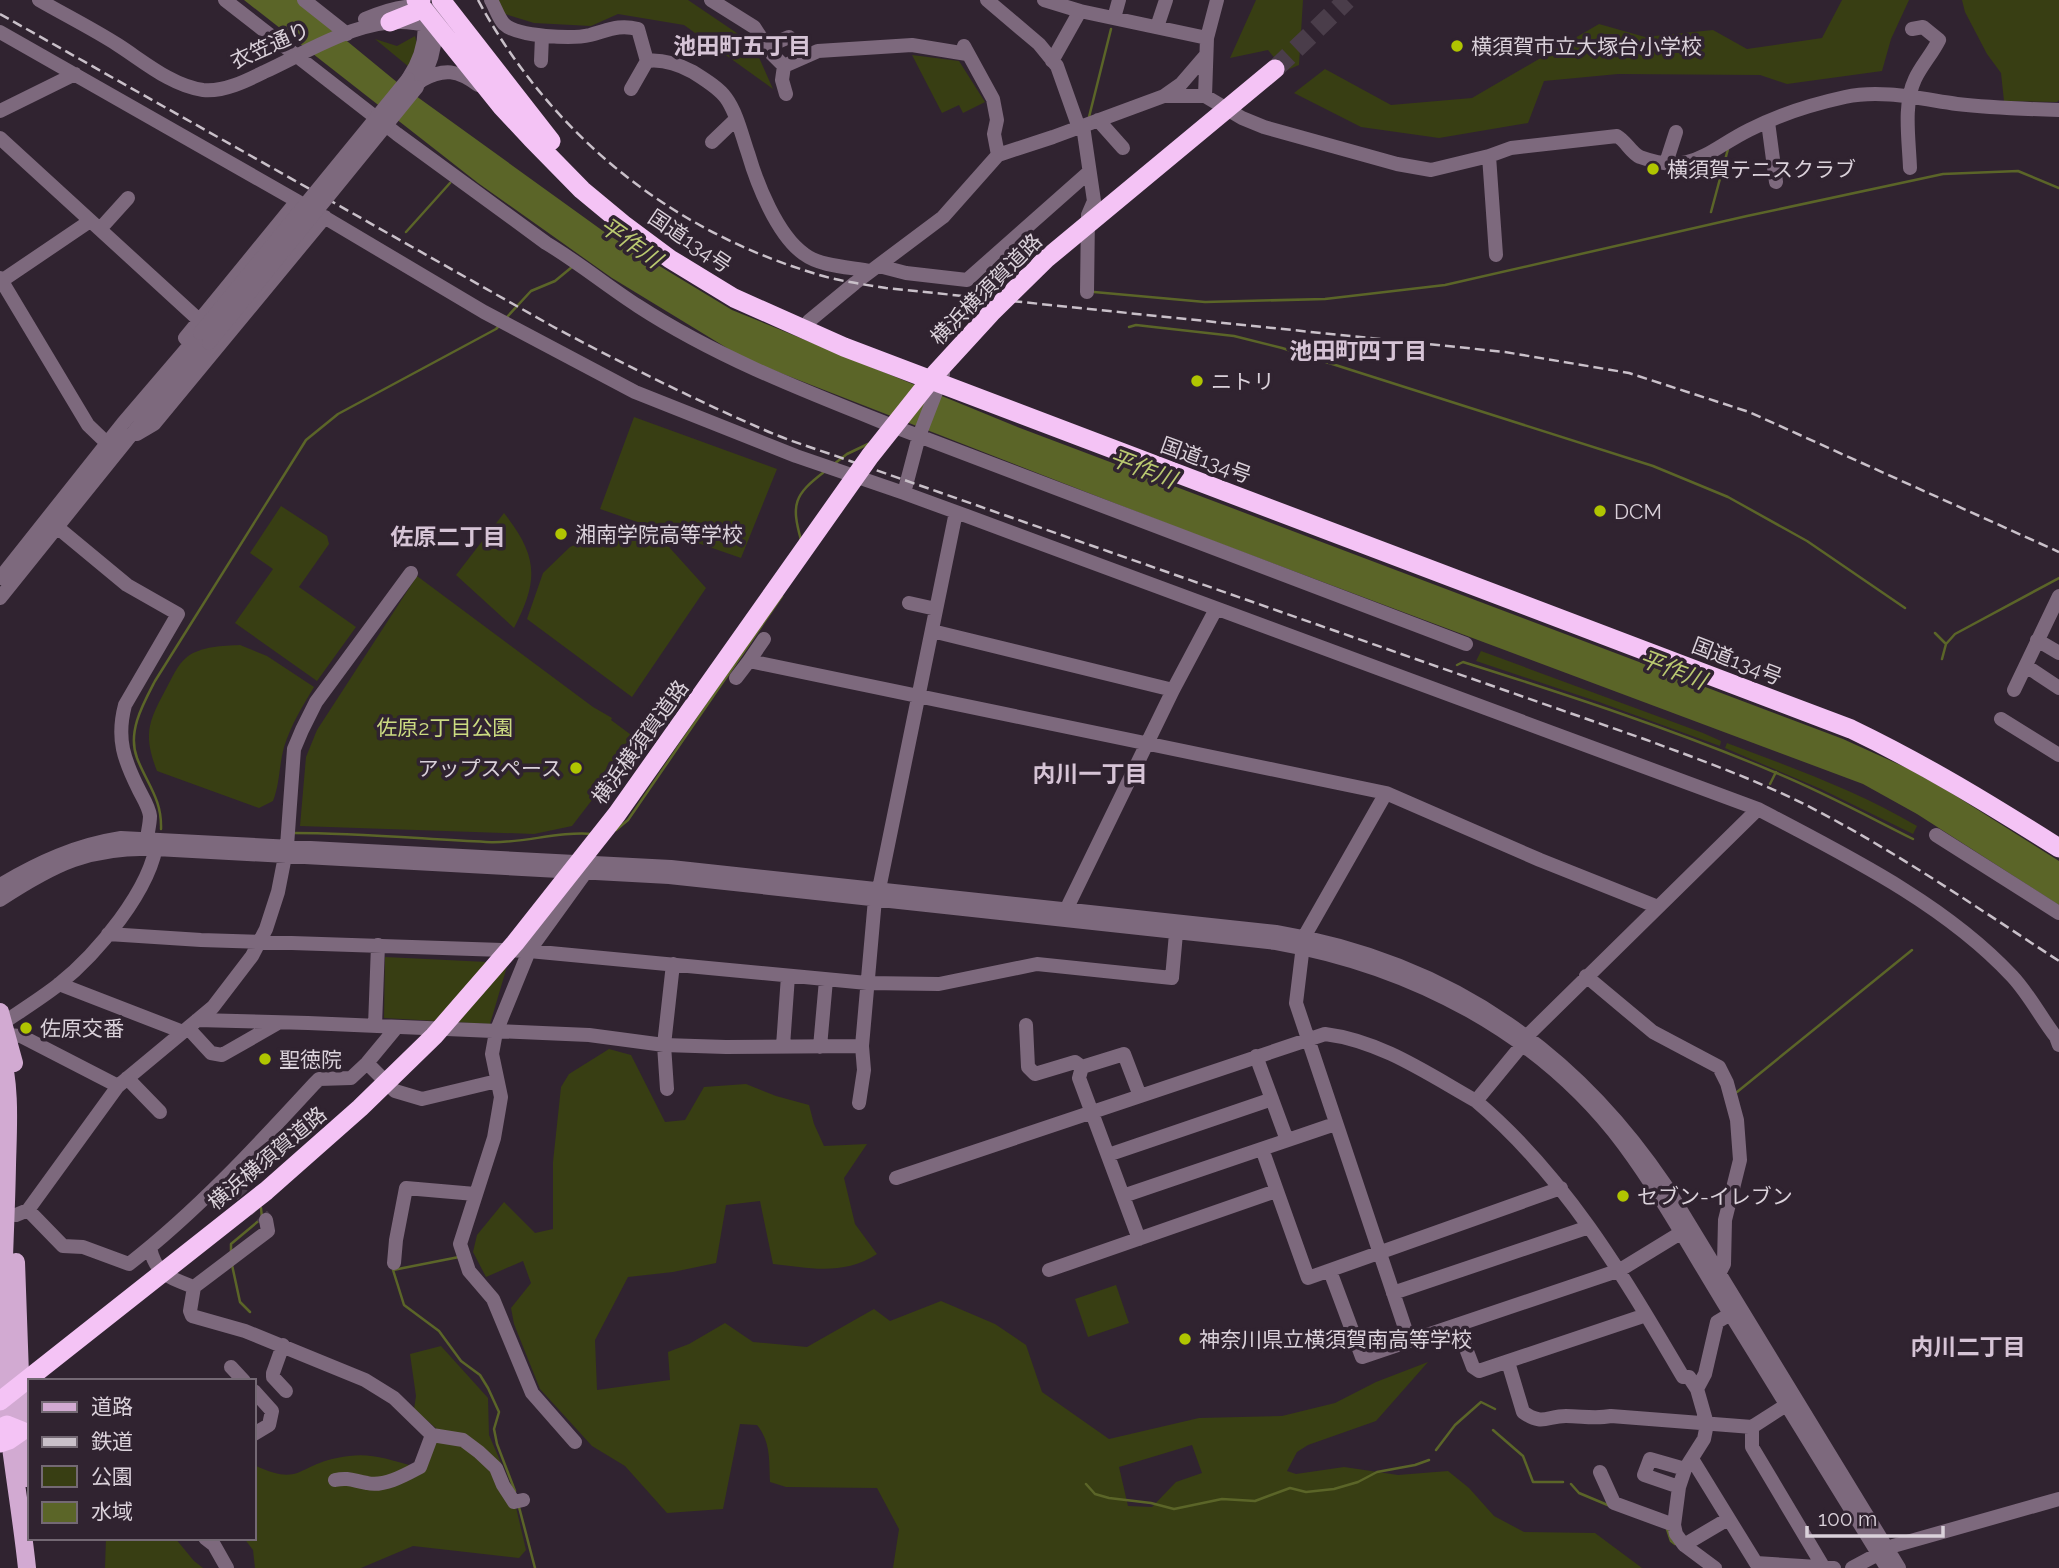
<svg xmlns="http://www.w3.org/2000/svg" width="2059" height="1568" viewBox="0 0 2059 1568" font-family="Raleway,'Noto Sans JP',sans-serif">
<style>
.green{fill:#383e13;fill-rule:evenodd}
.water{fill:#5b6528}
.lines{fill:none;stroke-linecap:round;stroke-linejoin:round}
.stream{stroke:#5b6528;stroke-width:2.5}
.minor-tunnel{stroke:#4a3d4a;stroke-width:14;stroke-dasharray:14 7;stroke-linecap:butt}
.highway-tunnel{stroke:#4a3d4a;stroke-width:19;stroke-dasharray:19 10;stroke-linecap:butt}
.minor{stroke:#7d697d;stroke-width:14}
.major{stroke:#d2aad2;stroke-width:18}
.highway{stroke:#f4c3f5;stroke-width:19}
.rail{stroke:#c9c0c9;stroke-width:2.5;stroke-dasharray:10 5;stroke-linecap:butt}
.minor-bridge{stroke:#7d697d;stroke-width:14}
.highway-bridge{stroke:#f4c3f5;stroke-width:19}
.poi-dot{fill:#b0c501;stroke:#302330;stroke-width:2.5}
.labels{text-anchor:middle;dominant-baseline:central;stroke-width:7;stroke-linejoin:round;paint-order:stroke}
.street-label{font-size:21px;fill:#dad1da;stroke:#302330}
.poi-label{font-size:21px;fill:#dad1da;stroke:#302330;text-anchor:start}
.park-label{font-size:21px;fill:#cbdb81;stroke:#302330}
.neighbourhood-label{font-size:23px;font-weight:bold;fill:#d6c4d6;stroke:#302330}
.water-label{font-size:23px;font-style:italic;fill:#bac970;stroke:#302330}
</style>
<rect width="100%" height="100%" fill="#302330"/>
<path class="green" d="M498 0H688L753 44 773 89 684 25 618 14 591 26 534 23 505 14Z
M1256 0H1303L1299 65 1285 71 1268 50 1230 58Z
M1842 0H1909L1891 39 1882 71 1787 84 1760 75 1618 74 1544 81 1528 123 1439 138 1361 127 1294 93 1325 69 1391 105 1472 98 1599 24 1645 37 1713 30 1747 49 1822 38Z
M1962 0H2059V100L2057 102 2004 101 2001 73 1987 54 1965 12Z
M415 36 417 44 409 67 375 39 397 46Z
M912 55 959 61 985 102 963 113 959 105 942 113Z
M634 417 777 469 741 558 600 509Z
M281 506 327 536 329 544 299 587 356 627 317 681 235 623 273 569 250 553Z
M504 513C538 556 539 580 514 628L456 575Z
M599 534H636L669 547 706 588 632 697 527 619 543 573 570 547Z
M417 576 593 707 612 718 611 720 638 740 572 826 534 834 300 826 306 757 317 730Z
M240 645 267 656 314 687C302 707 291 725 284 747 279 765 280 783 273 801L259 808 157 771C143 735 148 722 166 689 172 678 177 665 187 657 201 646 223 646 240 645Z
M1481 651 1703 733 1721 741 1720 746 1599 702 1476 661Z
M1727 743C1791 767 1858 791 1917 826L1913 834 1821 789 1725 748Z
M385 957 508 963 490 1024 384 1018Z
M609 1049 631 1055 665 1122 685 1120 704 1087 746 1084 776 1096 809 1105 814 1124 824 1146 867 1144 844 1178 855 1224 877 1254C843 1276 810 1268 773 1264L760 1201 726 1205 716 1263 673 1272 628 1277 595 1340 597 1390 670 1380 668 1352 689 1344 725 1323 753 1342 807 1347 874 1309 890 1321 941 1301 995 1324 1026 1345 1042 1392 1109 1439 1199 1418 1282 1416 1335 1403 1376 1382 1428 1362 1376 1421 1308 1445 1297 1452 1287 1471 1296 1474 1344 1467 1398 1475 1448 1471 1469 1488 1494 1516 1524 1532 1595 1533 1642 1568H893L899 1529 877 1488 786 1487 770 1482C769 1461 771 1442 757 1425L740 1424 723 1509 667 1513 625 1466 592 1446 540 1389 514 1324 511 1308 531 1283 523 1261 486 1277 473 1252 477 1235 504 1202 535 1233 553 1229V1162L561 1087 569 1074ZM1192 1445 1202 1473 1176 1482 1152 1507 1128 1506 1119 1467Z
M1116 1285 1129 1323 1088 1337 1075 1299Z
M441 1346 488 1398 489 1435 511 1486 526 1550 519 1558 413 1546 361 1568H255L253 1550 244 1538H254V1465C301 1487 296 1466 337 1458 367 1451 384 1458 413 1466L438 1430 414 1409 416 1396 410 1354Z
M106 1538H175L194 1561 203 1568H105Z"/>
<path class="water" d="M244 0H297L398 83 610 236 732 310 1015 426 1843 739 1909 769 1948 791 2059 861V905L1917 814 1863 784 1181 529 745 359 612 278 478 183Z"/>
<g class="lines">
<path class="stream" d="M1089 117 1111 29
M1711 212 1728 149
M406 232 450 183
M1094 292 1205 302 1325 299 1445 285 1747 216 1943 174 2018 171 2059 188
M507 317 531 291 555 281 572 267
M1129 327 1136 325 1234 336 1282 348 1653 466 1728 497 1807 541 1905 608
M834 464 847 454 868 444
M801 540C791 504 794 495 824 472
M1935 633 1945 643
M1942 659 1946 644 1955 634 2059 578
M1457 665 1463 662C1568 695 1672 729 1774 772 1821 791 1867 816 1913 839
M1770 784 1776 772
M161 829C162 799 147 784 137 758 127 732 143 704 155 681L306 440 338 414 496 329 500 325
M616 830 628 820 782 596
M293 833C357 833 422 839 486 842 522 844 557 831 593 834
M1737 1092 1912 950
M231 1251V1244L262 1218 261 1208
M459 1257 393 1270 404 1305 439 1331 461 1361 480 1375 488 1388 499 1412 494 1429 497 1444 515 1491
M232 1265 240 1302 250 1312
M1493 1430 1523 1456 1533 1482H1563
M1436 1450 1455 1425 1481 1402 1495 1409
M1086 1484 1095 1494 1109 1498 1151 1503 1174 1509 1222 1499 1255 1501 1290 1488 1306 1492 1334 1489 1358 1482 1377 1472 1415 1465 1429 1460
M1571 1484 1579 1493 1610 1506
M519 1507 535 1568
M1667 1529 1671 1541 1675 1544"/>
<path class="minor-tunnel" d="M233 1185 266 1220"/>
<path class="highway-tunnel" d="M1275 69 1347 0"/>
<path class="minor" d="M39 0C65 15 93 29 118 45 143 61 172 86 203 90 224 92 246 81 264 72 310 51 362 16 414 23 424 24 432 25 440 30
M225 0 397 134 546 243C578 262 607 286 638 306 718 358 807 392 895 427L1466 644
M304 0 347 34
M491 0C495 7 499 19 504 24 517 37 573 39 590 35 609 30 619 24 638 29L647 61 631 89
M711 0 754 27 772 54 784 66
M987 0 1039 44 1057 66 1079 128
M1044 0 1080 11
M1217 0 1207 38 1205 96 1242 118 1264 127 1397 164 1431 170 1489 156 1511 148 1617 136C1626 141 1631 153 1640 157 1692 176 1707 151 1749 130 1778 115 1813 104 1845 97 1882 89 1921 99 1957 104 1991 108 2025 109 2059 110
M1114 18 1119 0
M365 19C401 4 421 0 454 22
M1157 27 1166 0
M0 32 297 201 484 312 635 392 796 456 904 493
M768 46 789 37
M964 46 993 99 997 120 994 134 998 155
M541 61 542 36
M647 61C662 59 680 65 693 72 704 79 719 88 726 98 737 113 742 136 748 153 757 184 777 235 804 254 821 267 851 267 871 271
M1052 61 1080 11 1207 38
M408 79C420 61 427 40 424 18
M422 80C444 68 458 70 478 85
M421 81C432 62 437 41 434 20
M786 94 782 80 784 66 818 51 912 45 967 54
M1164 96H1205
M0 111 75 74
M1098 120 1123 148
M1768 122 1776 182
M1083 126 1094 201 1088 215 1087 292
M0 138 200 321
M712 142 736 119
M1489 156 1496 255
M1666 163 1676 132
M1910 168C1909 140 1903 104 1915 79 1921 66 1932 54 1939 40L1923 27 1912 29
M100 229 128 198
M879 266 906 273 967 280 1089 172
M0 278 88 425 113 449
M0 282 90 221
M804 330 809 321 855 283 943 217 998 155 1053 137 1164 96 1181 84 1206 55
M185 338 297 201
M137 434 154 424 325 217
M956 512 1758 809C1845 855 1944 903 2012 976 2029 994 2041 1018 2056 1037L2059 1045
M57 527 127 585 178 614 125 705C116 739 124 760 139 790 143 798 149 807 150 816 150 823 148 831 147 838
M0 578 123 423 200 333
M0 598 127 440 209 343
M909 603 936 609
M932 631 1173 690
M764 639 749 661 1386 793 1540 860 1658 907
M2037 640 2059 653
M2026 666 2059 688
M736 678 749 661
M2014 690 2059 596
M2001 719 2059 755
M1386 793 1304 937 1296 1003 1409 1340
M1936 835 2059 913
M0 885C39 862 76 845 121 838L671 867 1276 932C1443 960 1572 1046 1666 1186L1899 1568
M0 900C55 864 89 847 156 849L669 877 1276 943C1412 967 1540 1033 1624 1145 1661 1195 1691 1250 1723 1302 1778 1390 1832 1479 1887 1568
M1064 914 1173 690 1216 609
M108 934 201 940 529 951 867 983 939 984 1037 964 1172 978 1177 922
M1586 976 1653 1032 1719 1067 1727 1083 1737 1120 1740 1160 1725 1220 1724 1264 1719 1274
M59 984 183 1032
M197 1020 308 1023 589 1035 664 1045 726 1047 862 1046
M0 1025C19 1012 40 999 58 985 96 955 152 889 157 840
M1026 1025 1028 1067 1035 1074 1075 1062 1082 1067
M375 1026 378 945
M188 1028 211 1053 222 1055 278 1023
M0 1038 7 1035 21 1036 118 1086
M783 1046 788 976
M820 1047 826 980
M1256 1056 1287 1140
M367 1063 395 1091 422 1099 497 1081
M127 1078 160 1112
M667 1089 664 1045 673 964
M859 1103 864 1070 862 1046 875 899 879 889 956 512 904 493 919 436 943 374
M1262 1149 1308 1278 1561 1188
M1108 1155 1272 1099
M896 1178 1325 1034C1381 1041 1428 1074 1476 1101
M1123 1196 1335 1124
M28 1210 63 1246 83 1247 129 1264C197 1211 256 1147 314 1084L319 1079 351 1078 367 1063 396 1028
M16 1215 28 1210 118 1086 213 1007 252 956 266 929 278 892 287 846 294 749 302 730 316 702 411 573
M266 1220 268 1231 194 1287 190 1311 192 1316 245 1331 365 1380 394 1398 432 1435
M1139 1239 1079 1078 1082 1067 1124 1054 1140 1096
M150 1248C156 1275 170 1278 194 1287
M394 1263 396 1240 406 1188 475 1194
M1049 1270 1276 1191
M1330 1271 1362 1357 1620 1270 1687 1229
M1393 1293 1589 1227
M1457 1325 1473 1367 1479 1371 1646 1315
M283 1345 273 1373V1377L286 1391
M1508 1362 1523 1412C1542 1426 1547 1416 1566 1416 1582 1416 1595 1419 1611 1416L1752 1427 1794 1400
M231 1367 244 1381
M1697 1389 1705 1374 1717 1322 1737 1310
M254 1391 272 1411 269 1425 254 1434
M1752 1427V1447L1824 1568
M575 1442 532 1393 493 1299 469 1271 460 1244 494 1138 499 1109 501 1097 492 1054 496 1032 529 951 586 872 587 866
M1692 1459 1756 1563 1834 1568
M1600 1472 1614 1503 1674 1525
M335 1480C349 1477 354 1481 367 1483 384 1487 405 1475 420 1467L432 1435 463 1440 479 1452 496 1468 503 1485 514 1502 523 1500
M1679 1487 1644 1475 1650 1459 1685 1469
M205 1538 214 1545 227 1568
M1684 1545 1728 1519
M1715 1568 1684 1545 1676 1534 1674 1525 1679 1487 1685 1469 1704 1439 1707 1424 1697 1389 1689 1377H1683C1624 1277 1566 1177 1476 1101L1522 1045 1527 1036 1758 809
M1852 1568 1893 1546 2059 1499"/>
<path class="major" d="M0 1012 14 1063
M0 1048C11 1086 8 1126 7 1165 6 1223 2 1282 2 1340 3 1417 19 1492 27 1568
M16 1262 22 1431 27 1478"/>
<path class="highway" d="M416 0 502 107 531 138 582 190 623 224 670 259 734 298 844 347 1851 729C1924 764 1991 805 2059 848
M441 0 551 141
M390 22 415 12 421 0
M0 1428 7 1425 22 1431
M0 1443 9 1440 22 1431"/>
<path class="rail" d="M478 0C550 133 668 229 813 273 837 281 862 284 886 288L1505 352 1629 373 1749 412 2059 552
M0 14 552 326C623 364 695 400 769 432 795 443 823 451 850 461L1644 739C1698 759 1754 779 1806 805 1894 850 1976 907 2059 961"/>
<path class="minor-bridge" d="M200 333 408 79
M209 343 417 87"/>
<path class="highway-bridge" d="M0 1401 266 1191 360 1108 434 1036 515 943 617 814 870 456 936 373 991 313 1046 259 1275 69"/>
</g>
<g class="poi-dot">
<circle cx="1457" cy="46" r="7"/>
<circle cx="1653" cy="169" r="7"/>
<circle cx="1197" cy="381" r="7"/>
<circle cx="1600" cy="511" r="7"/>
<circle cx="561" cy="534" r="7"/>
<circle cx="576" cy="768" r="7"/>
<circle cx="26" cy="1028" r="7"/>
<circle cx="265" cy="1059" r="7"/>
<circle cx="1623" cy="1196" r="7"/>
<circle cx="1185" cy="1339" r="7"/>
</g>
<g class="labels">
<g class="street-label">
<text transform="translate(270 45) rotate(-24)">衣笠通り</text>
<text transform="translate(690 241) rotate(34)">国道134号</text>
<text transform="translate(986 289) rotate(-45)">横浜横須賀道路</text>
<text transform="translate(1206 460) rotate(20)">国道134号</text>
<text transform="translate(1737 661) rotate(21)">国道134号</text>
<text transform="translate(640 742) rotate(-54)">横浜横須賀道路</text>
<text transform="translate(267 1158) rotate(-40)">横浜横須賀道路</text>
</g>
<g class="poi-label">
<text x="1471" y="46">横須賀市立大塚台小学校</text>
<text x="1667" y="169">横須賀テニスクラブ</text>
<text x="1211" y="381">ニトリ</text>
<text x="1614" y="511">DCM</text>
<text x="575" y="534">湘南学院高等学校</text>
<text x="562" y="768" text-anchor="end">アップスペース</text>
<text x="40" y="1028">佐原交番</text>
<text x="279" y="1059">聖徳院</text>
<text x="1637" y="1196">セブン-イレブン</text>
<text x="1199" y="1339">神奈川県立横須賀南高等学校</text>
</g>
<g class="park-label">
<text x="445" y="727">佐原2丁目公園</text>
</g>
<g class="neighbourhood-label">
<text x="742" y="45">池田町五丁目</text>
<text x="1358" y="350">池田町四丁目</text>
<text x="448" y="536">佐原二丁目</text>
<text x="1090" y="773">内川一丁目</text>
<text x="1968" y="1346">内川二丁目</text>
</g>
<g class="water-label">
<text transform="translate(631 242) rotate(35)">平作川</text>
<text transform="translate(1143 468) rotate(21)">平作川</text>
<text transform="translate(1673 669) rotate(21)">平作川</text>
</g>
</g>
<rect x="28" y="1379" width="228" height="161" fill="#302330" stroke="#746974" stroke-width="2"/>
<rect x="42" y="1402" width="35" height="10" fill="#d2aad2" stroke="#746974" stroke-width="2"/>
<text x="91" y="1414" font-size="21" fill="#dad1da">道路</text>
<rect x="42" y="1437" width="35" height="10" fill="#c9c0c9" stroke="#746974" stroke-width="2"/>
<text x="91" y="1449" font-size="21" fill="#dad1da">鉄道</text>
<rect x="42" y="1466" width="35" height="21" fill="#383e13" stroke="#746974" stroke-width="2"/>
<text x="91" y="1484" font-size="21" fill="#dad1da">公園</text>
<rect x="42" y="1502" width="35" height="21" fill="#5b6528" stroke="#746974" stroke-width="2"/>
<text x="91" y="1519" font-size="21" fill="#dad1da">水域</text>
<path d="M1807 1526v10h136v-10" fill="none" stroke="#dad1da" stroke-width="3.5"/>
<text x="1818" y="1526" font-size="21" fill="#dad1da" stroke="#302330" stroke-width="5" paint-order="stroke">100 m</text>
</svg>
